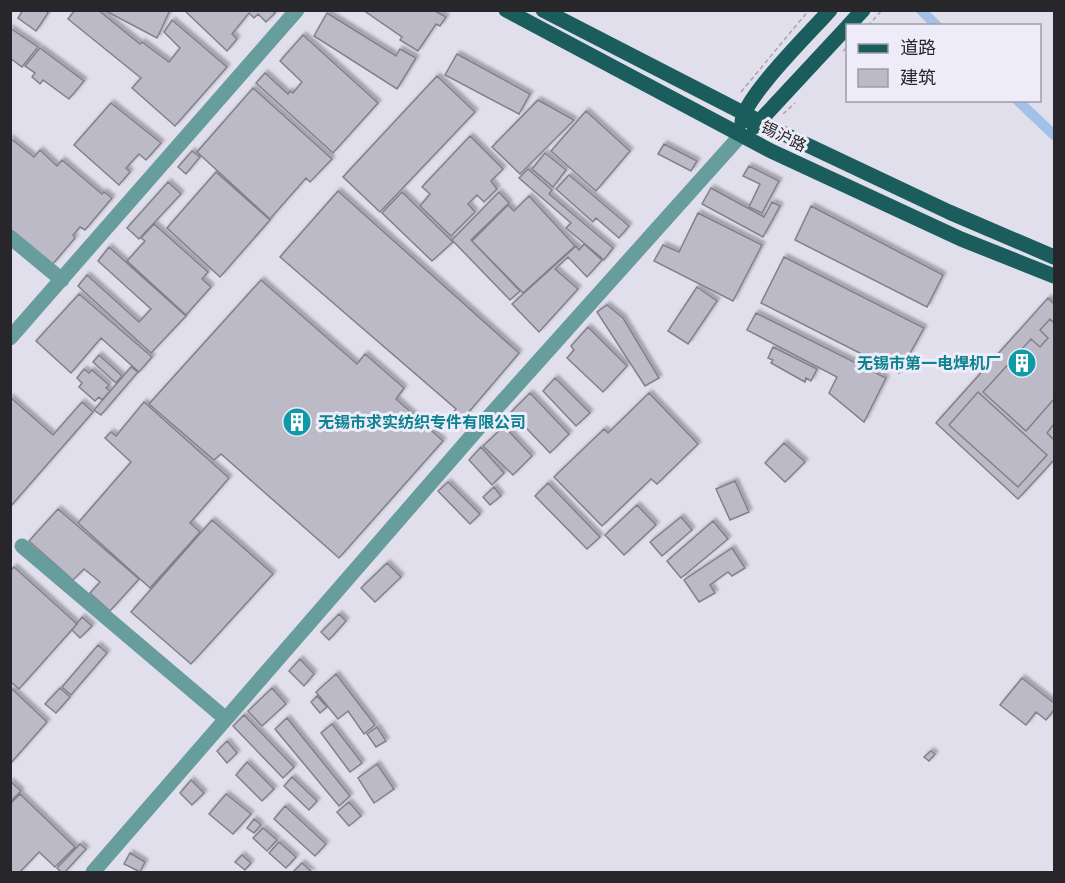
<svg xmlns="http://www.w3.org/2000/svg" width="1065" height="883" viewBox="0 0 1065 883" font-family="'Noto Sans','Noto Sans SC',sans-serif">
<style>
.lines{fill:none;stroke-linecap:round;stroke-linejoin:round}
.canal{stroke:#a3c0e8;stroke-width:10}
.building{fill:#bbbac6;stroke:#81808b;stroke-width:1.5;filter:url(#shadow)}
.path{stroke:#a6a5af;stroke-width:1.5;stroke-dasharray:4.5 3;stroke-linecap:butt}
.minor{stroke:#689d9d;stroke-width:15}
.major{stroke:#1b5d5d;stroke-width:15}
.labels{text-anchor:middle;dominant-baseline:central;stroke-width:6;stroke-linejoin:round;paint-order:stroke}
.street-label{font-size:16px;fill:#27262a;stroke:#edecf8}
.culture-label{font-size:16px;font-weight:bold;fill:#0d838f;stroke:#edecf8;text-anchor:end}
</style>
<defs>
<filter id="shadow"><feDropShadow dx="3" dy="-3" stdDeviation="1.5" flood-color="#0004"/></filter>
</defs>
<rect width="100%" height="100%" fill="#e0dfeb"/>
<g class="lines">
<path class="canal" d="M921 10 937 26
M1017 100 1054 135"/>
</g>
<path class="building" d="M23 10H45L48 13 36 31 18 18Z
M75 10H98L140 44 142 42 169 62 180 48 164 32 172 20 227 67 175 126 132 88 141 78 68 19Z
M104 10H170L157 38Z
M184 10H272L275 13 266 22 258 14 254 18 249 13 232 34 237 39 227 51Z
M363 10H433L446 17 440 26 436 24 418 51 400 40 402 37Z
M327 13 396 56 400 49 416 58 397 89 314 36Z
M10 28 38 47 22 67 10 58Z
M303 35 378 103 333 153 256 83 265 73 288 94 290 91 293 93 302 82 280 61Z
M40 48 84 81 69 99 43 80 40 84 32 77 35 73 25 66Z
M457 54 530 94 519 114 445 75Z
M437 76 475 112 380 212 343 177Z
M253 88 332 159 310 182 306 178 270 219 197 152Z
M538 100 574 120 520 174 492 147Z
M111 103 161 143 146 160 139 154 126 168 130 172 119 185 74 145Z
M586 111 630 151 596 191 551 151Z
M470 136 503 169 491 181 497 189 484 202 477 195 468 204 475 212 451 236 420 206 430 194 422 187Z
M10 138 34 157 40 150 57 166 62 160 102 194 104 192 112 198 85 230 80 227 73 235 75 238 52 265 10 230Z
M664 144 697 161 691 171 658 154Z
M192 151 200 157 186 174 178 167Z
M545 153 566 170 553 187 532 169Z
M749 166 779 181 762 213 749 207 760 184 743 176Z
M528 169 552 190 549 194 613 248 604 260 566 228 571 223 519 178Z
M216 172 270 220 220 277 167 228Z
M569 175 629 226 619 238 596 218 593 222 556 189Z
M168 182 181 194 139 239 127 228Z
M711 188 764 217 772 202 780 206 763 237 702 204Z
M338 191 519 353 462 420 454 412 456 409 280 257Z
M402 192 453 242 432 261 382 213Z
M499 192 509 203 471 240 520 291 510 300 452 240Z
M529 196 575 246 523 293 472 241 508 205 514 211Z
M811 206 943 275 927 307 795 240Z
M698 213 762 245 733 301 654 261 663 245 679 252Z
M154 224 208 272 202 279 211 287 186 315 127 261 145 241 141 238Z
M584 244 602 260 587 277 568 257 555 269 578 289 539 332 512 304 576 246 579 250Z
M109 247 186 316 151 353 78 286 87 275 139 322 151 309 98 261Z
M784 257 924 328 899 373 761 303Z
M261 280 357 364 365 354 404 388 396 399 443 441 339 558 221 454 214 460 149 404Z
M697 287 717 301 688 344 668 331Z
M79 294 152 357 139 372 101 338 71 373 36 341Z
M1048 298 1054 304V460L1018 499 936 423Z
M607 305 623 318 659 378 645 386 597 312Z
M756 313 886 378 864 422 829 393 837 377 747 330Z
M1050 319 1054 323V399L1026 431 983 392 1031 339 1040 347 1048 338 1040 330Z
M588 327 627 366 603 392 567 358 574 350 571 346Z
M773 347 817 369 811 381 806 378 805 382 771 363 773 360 768 358Z
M99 355 122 376 116 383 93 362Z
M131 367 138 372 101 415 94 410Z
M84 369 89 373 92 370 109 385 106 388 110 391 102 400 99 397 95 401 79 387 82 383 77 378Z
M555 378 590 413 576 426 543 391Z
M978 392 1047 455 1018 487 949 425Z
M530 393 569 434 550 453 511 412Z
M649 393 698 444 657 484 651 479 602 526 554 477 604 429 608 433Z
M10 397 53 435 82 402 93 412 10 507Z
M144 402 229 478 190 523 200 532 150 588 78 523 131 462 105 438 111 432 116 436Z
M1054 424V440L1047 433Z
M504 426 532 456 513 475 483 446Z
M784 443 805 462 785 482 765 463Z
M481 447 504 473 492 485 469 460Z
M735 481 749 512 730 520 716 489Z
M448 482 480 514 470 524 438 491Z
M548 483 600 537 587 549 535 496Z
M494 487 501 496 490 505 483 497Z
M637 505 656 525 624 555 605 535Z
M58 509 139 579 110 611 90 593 100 582 84 569 73 580 29 541Z
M681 517 692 530 662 556 650 542Z
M212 520 273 574 191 664 131 612Z
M713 521 728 539 681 578 667 561Z
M732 548 745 568 732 576 728 572 710 585 715 593 699 602 684 580Z
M387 563 401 577 375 602 361 588Z
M14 567 77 624 19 689 10 681V571Z
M339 614 346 621 329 640 321 632Z
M82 617 92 626 80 638 72 630Z
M98 645 107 653 71 695 62 687Z
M300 659 314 674 304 686 289 671Z
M336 674 375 725 364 734 348 711 338 719 316 692Z
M1022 678 1054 703V710L1046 720 1036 712 1026 725 1000 705Z
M60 688 70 697 56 713 45 704Z
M272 688 286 704 262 726 248 711Z
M12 689 47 722 10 764V690Z
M317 696 327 707 320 713 311 702Z
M244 715 294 767 283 778 233 726Z
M287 718 350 796 339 806 275 729Z
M332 724 362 763 350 772 321 733Z
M377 727 386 741 376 747 367 734Z
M227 741 237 753 227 763 217 751Z
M931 751 935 754 929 761 924 757Z
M247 762 274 789 262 801 236 775Z
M377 764 394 789 374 803 358 778Z
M292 777 317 801 309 810 284 786Z
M191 780 204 793 192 805 180 793Z
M10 781 21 791 10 802Z
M20 794 75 847 55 867 39 852 20 872H10V804Z
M226 794 251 814 233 834 209 814Z
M349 802 361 816 349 826 337 812Z
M285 806 326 844 315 856 274 819Z
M254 819 261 825 254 833 247 828Z
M263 828 277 840 267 851 253 838Z
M279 842 296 857 286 868 269 853Z
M80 844 86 849 65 872H61L57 868Z
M130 853 145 862 140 872 124 864Z
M242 855 251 863 245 870 235 862Z
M302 863 312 872H293Z"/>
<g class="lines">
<path class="path" d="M868 26 882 10
M843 51 848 47
M741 92 809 10
M783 114 795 103"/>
<path class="minor" d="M10 237 62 280
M10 338 297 10
M22 546 226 719
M93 872 475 432 741 135"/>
<path class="major" d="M506 10 771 151 961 239 1054 276
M543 10 786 135 949 212 1054 257
M848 26 863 10
M742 122C743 98 811 32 830 10
M754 127 848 26"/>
</g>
<defs>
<g id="building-disc" transform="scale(1.5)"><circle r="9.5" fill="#0f9aa8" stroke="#edecf8"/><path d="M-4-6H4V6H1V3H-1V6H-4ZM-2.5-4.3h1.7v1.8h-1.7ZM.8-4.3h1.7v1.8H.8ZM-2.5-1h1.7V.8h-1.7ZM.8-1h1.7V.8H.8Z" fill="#fff"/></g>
</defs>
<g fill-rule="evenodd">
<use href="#building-disc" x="1022" y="363"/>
<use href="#building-disc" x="297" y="422"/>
</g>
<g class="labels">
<g class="street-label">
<text transform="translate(784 136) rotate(26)">锡沪路</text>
</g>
<g class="culture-label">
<text x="1001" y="363">无锡市第一电焊机厂</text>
<text x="318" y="422" text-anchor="start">无锡市求实纺织专件有限公司</text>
</g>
</g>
<rect width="1065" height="883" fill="none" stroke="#27262a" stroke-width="24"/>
<rect x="846" y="24" width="195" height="78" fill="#edecf8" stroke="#9e9da6" stroke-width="1.5"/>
<rect x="858" y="44" width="30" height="9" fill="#1b5d5d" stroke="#9e9da6" stroke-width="1.5"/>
<text x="900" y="54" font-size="18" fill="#27262a">道路</text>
<rect x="858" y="69" width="30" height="18" fill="#bbbac6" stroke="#9e9da6" stroke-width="1.5"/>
<text x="900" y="84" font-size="18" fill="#27262a">建筑</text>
</svg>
